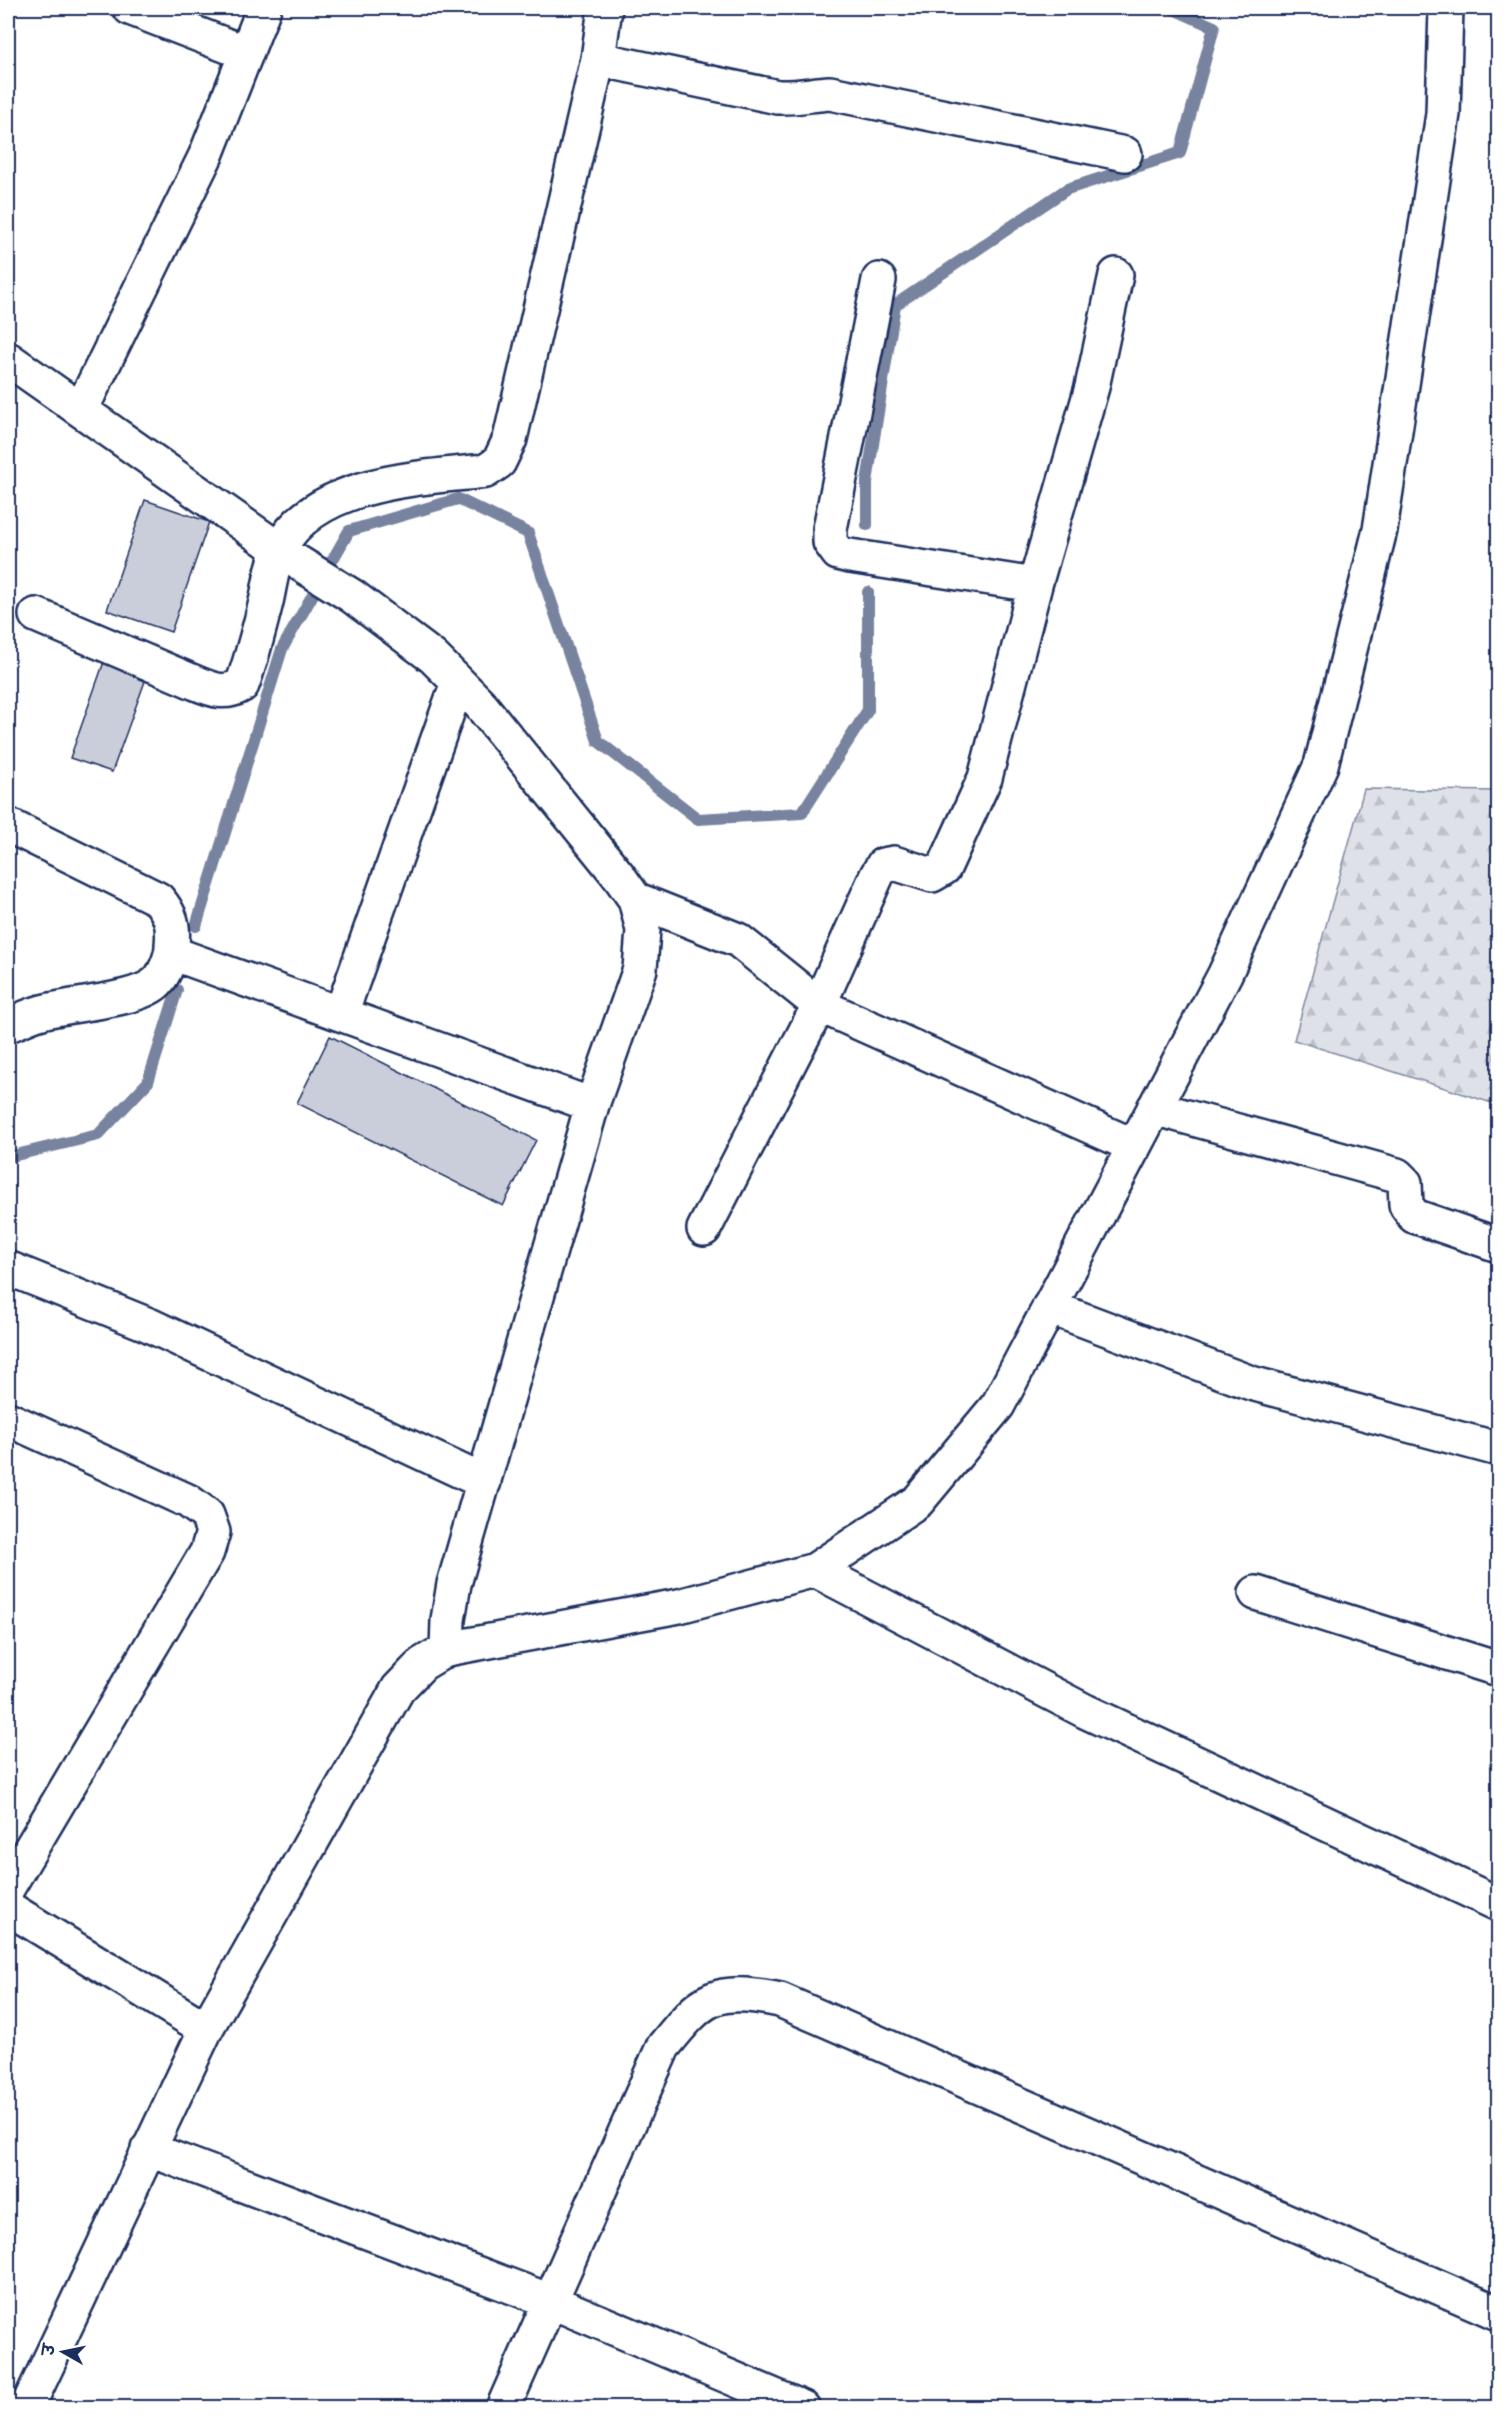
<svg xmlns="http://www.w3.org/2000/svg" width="1506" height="2415" viewBox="0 0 1506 2415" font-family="Itim,'Playpen Sans Deva',sans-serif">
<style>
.forest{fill:url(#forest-firs);stroke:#7c88a2;stroke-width:1.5}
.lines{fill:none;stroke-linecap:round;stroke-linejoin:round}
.stream{stroke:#77839f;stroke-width:12}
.building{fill:#caceda;stroke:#1b2f5e;stroke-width:1.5}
.minor-casing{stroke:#1b2f5e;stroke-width:38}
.minor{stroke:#fff;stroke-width:33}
</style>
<defs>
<pattern id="forest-firs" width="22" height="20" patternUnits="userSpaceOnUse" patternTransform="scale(1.5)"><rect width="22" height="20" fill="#dee1e7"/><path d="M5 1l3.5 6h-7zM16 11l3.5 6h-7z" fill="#bec1c9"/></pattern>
</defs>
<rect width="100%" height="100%" fill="#fff"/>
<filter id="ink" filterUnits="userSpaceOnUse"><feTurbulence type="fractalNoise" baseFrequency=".0167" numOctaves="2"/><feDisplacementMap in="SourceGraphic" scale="12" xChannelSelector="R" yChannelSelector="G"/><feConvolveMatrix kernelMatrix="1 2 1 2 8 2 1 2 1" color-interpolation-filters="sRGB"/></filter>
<g filter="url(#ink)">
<path class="forest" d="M1364 789 1498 791V1105L1294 1040Z"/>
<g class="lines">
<path class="stream" d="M867 525V482L895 305 1067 189 1180 153 1214 27 1171 8
M196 926 282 649 349 531 458 499 528 533 598 741 698 819 802 813 868 710V592
M8 1157 98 1135 148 1082 177 990"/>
</g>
<path class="building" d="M145 500 209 522 171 632 107 610Z
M105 659 148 673 112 772 70 758Z
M330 1036 536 1140 503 1206 297 1103Z"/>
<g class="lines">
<g class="minor-casing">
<path id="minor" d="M130 8 246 53
M598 59 778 97C796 98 812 94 830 93L1125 154
M879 280 830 529V542L838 553 850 556 1035 585
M8 359 294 560 352 596 433 657 479 703 618 875 635 899 643 930 640 969 592 1105 454 1584 448 1620 447 1649
M81 410 206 155 264 8
M36 615 196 683C213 690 225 695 242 685 252 658 259 630 266 602 270 585 272 564 280 548 315 481 420 478 486 471L499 462 510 439 598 59 605 8
M8 825 158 899C171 914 174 925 172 945 172 956 165 974 157 982 138 1001 69 1004 42 1012 30 1015 19 1021 8 1025
M635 899 738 940 819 1005 1134 1146
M172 953 592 1105
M341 1014 458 682
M1154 1108 1397 1175 1405 1183 1406 1205 1414 1216 1498 1245
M704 1229 819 1005 877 875 883 865 894 863 932 875 944 868 985 778 1035 585 1092 387 1116 275
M8 1268 149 1325 484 1482
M1049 1307 1251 1383 1498 1449
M8 1419 188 1501 207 1515 213 1532 207 1552 8 1887
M815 1570 1085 1711 1498 1904
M1256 1593 1498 1669
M8 1908 206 2029
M148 2149 550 2301 803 2408
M27 2408 206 2029 398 1689 422 1664 447 1649 679 1606 815 1570 918 1501 998 1405 1225 974 1321 765 1380 530 1443 114 1446 8
M503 2408 663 2047C704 1996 714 1987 780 2000L1498 2313"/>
</g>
<use href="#minor" class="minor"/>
</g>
</g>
<rect width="1506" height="2415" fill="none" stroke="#fff" stroke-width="30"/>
<rect x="15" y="15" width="1476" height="2385" fill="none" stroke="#1b2f5e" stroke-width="2" filter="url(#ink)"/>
<g transform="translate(63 2352) rotate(279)" stroke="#ffffff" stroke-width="4.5" paint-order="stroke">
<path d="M0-4.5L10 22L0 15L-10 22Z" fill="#1b2f5e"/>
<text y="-9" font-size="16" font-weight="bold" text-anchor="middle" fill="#1b2f5e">उ</text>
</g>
</svg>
